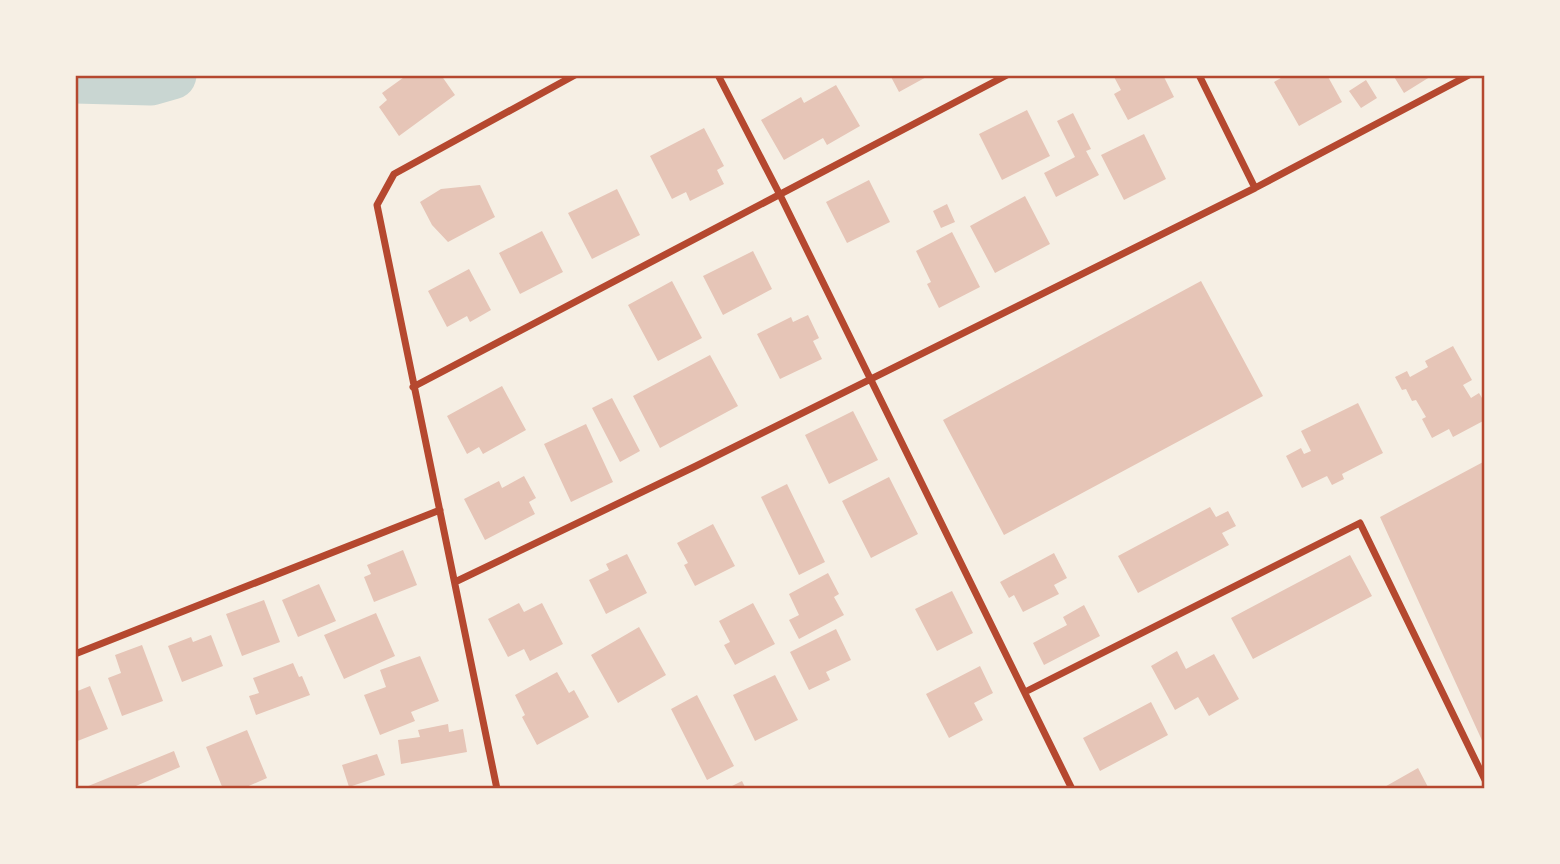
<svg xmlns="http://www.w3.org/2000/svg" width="1560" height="864" viewBox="0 0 1560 864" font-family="'Titillium Web',sans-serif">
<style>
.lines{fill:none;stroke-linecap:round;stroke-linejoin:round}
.river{stroke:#c9d6d2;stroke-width:49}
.building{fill:#e6c5b7}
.minor{stroke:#b5482f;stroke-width:7}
.neatline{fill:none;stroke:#b5482f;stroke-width:2.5}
</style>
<rect width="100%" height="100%" fill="#f6efe4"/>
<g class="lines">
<path class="river" d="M75 79 151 81 172 75"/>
</g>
<path class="building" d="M407 75H441L455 95 399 136 379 107 387 100 382 93Z
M890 75H930L899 92Z
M1113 75H1163L1174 97 1128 120 1114 94 1121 90Z
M1286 75H1327L1342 102 1299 126 1274 82Z
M1393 75H1433L1404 93Z
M1366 80 1377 98 1361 108 1349 91Z
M836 85 860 126 827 145 823 138 784 160 761 120 801 97 804 103Z
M1027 110 1050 156 1002 180 979 134Z
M1073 113 1091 149 1086 151 1099 175 1056 197 1044 173 1075 157 1057 121Z
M704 128 724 166 717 170 724 184 690 201 686 192 672 199 650 156Z
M1144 134 1166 179 1124 200 1101 155Z
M869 180 890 222 847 243 826 202Z
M480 185 495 217 448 242 432 225 420 202 441 189Z
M617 189 640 235 592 259 568 213Z
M1025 196 1050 244 995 273 970 226Z
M947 204 955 222 941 228 933 211Z
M542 231 563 272 520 294 499 253Z
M952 232 980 287 939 308 927 284 931 282 916 251Z
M753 251 772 289 723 315 703 276Z
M469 269 491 310 470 322 467 316 447 327 428 291Z
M672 281 702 338 658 361 628 305Z
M1201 281 1263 396 1004 535 943 420Z
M808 315 819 338 813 341 822 359 780 379 757 334 791 317 793 322Z
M1453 346 1472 380 1463 385 1471 398 1479 393 1485 403V420L1453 437 1449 429 1432 438 1422 419 1426 417 1416 400 1412 401 1406 389 1402 390 1395 377 1407 371 1410 377 1428 367 1425 361Z
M710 355 738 406 660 448 633 396Z
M502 386 526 430 483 454 479 447 467 454 447 416Z
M612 398 640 451 620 462 592 408Z
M1358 403 1383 453 1342 474 1344 479 1332 485 1327 476 1302 488 1286 456 1301 448 1304 454 1311 451 1301 431Z
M853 411 878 460 829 484 805 435Z
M586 424 613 482 571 502 544 444Z
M1485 461V747L1380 517Z
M524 476 536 498 529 502 535 514 485 540 464 499 499 481 502 488Z
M889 477 918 534 871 558 842 501Z
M787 484 825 562 799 575 761 497Z
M1210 507 1216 517 1228 511 1236 526 1222 533 1229 545 1138 593 1118 556Z
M713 524 735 566 695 586 684 565 688 563 677 543Z
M403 550 417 585 374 602 364 577 371 574 367 565Z
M1054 553 1067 578 1054 585 1059 594 1023 612 1014 595 1009 598 1000 582Z
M627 554 647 593 606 614 589 580 609 570 606 564Z
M1350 555 1372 596 1253 659 1231 618Z
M828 573 839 594 834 597 844 615 799 639 789 620 799 615 789 594Z
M319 584 336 621 298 637 282 600Z
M952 591 973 633 937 651 915 609Z
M264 600 280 642 242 656 226 614Z
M519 603 524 612 542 603 563 644 530 661 524 649 508 657 488 619Z
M753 603 775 644 735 665 724 645 730 642 719 621Z
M1084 605 1100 636 1044 665 1033 643 1067 625 1063 617Z
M376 613 395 656 344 679 324 635Z
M639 627 666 675 618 703 591 655Z
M836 629 851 660 826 672 830 680 809 690 790 652Z
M211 635 223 666 182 682 168 646 191 637 193 642Z
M142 645 163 701 122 716 108 678 121 673 115 655Z
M1177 651 1186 669 1214 654 1239 699 1209 716 1198 697 1175 710 1151 666Z
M420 656 439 701 411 712 415 721 380 735 364 695 386 687 380 670Z
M293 663 299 677 302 676 310 695 256 715 249 696 259 693 253 678Z
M980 666 993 693 974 703 983 720 949 738 926 694Z
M557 672 569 693 574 690 589 717 537 745 522 717 525 715 515 695Z
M775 675 798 720 755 741 733 695Z
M90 686 108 729 75 742V692Z
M697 695 734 766 707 780 671 709Z
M1151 702 1168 735 1100 771 1083 738Z
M448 724 449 732 463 729 467 752 401 764 398 740 420 737 418 730Z
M247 730 267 778 242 789H223L206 747Z
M174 751 180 767 129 789H81Z
M377 754 385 775 349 787 342 765Z
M1418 768 1429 789H1381Z
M742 781 746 789H726Z"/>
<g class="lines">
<path class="minor" d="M718 75 780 195 1072 789
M1199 75 1255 188
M413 387 1007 75
M455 582 696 466 1255 188 1469 75
M75 654 440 510
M1025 692 1360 523 1485 780
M497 789 377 205 394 174 575 75"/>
</g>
<rect width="1560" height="864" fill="none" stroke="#f6efe4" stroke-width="154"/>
<rect x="77" y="77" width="1406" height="710" class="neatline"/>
</svg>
